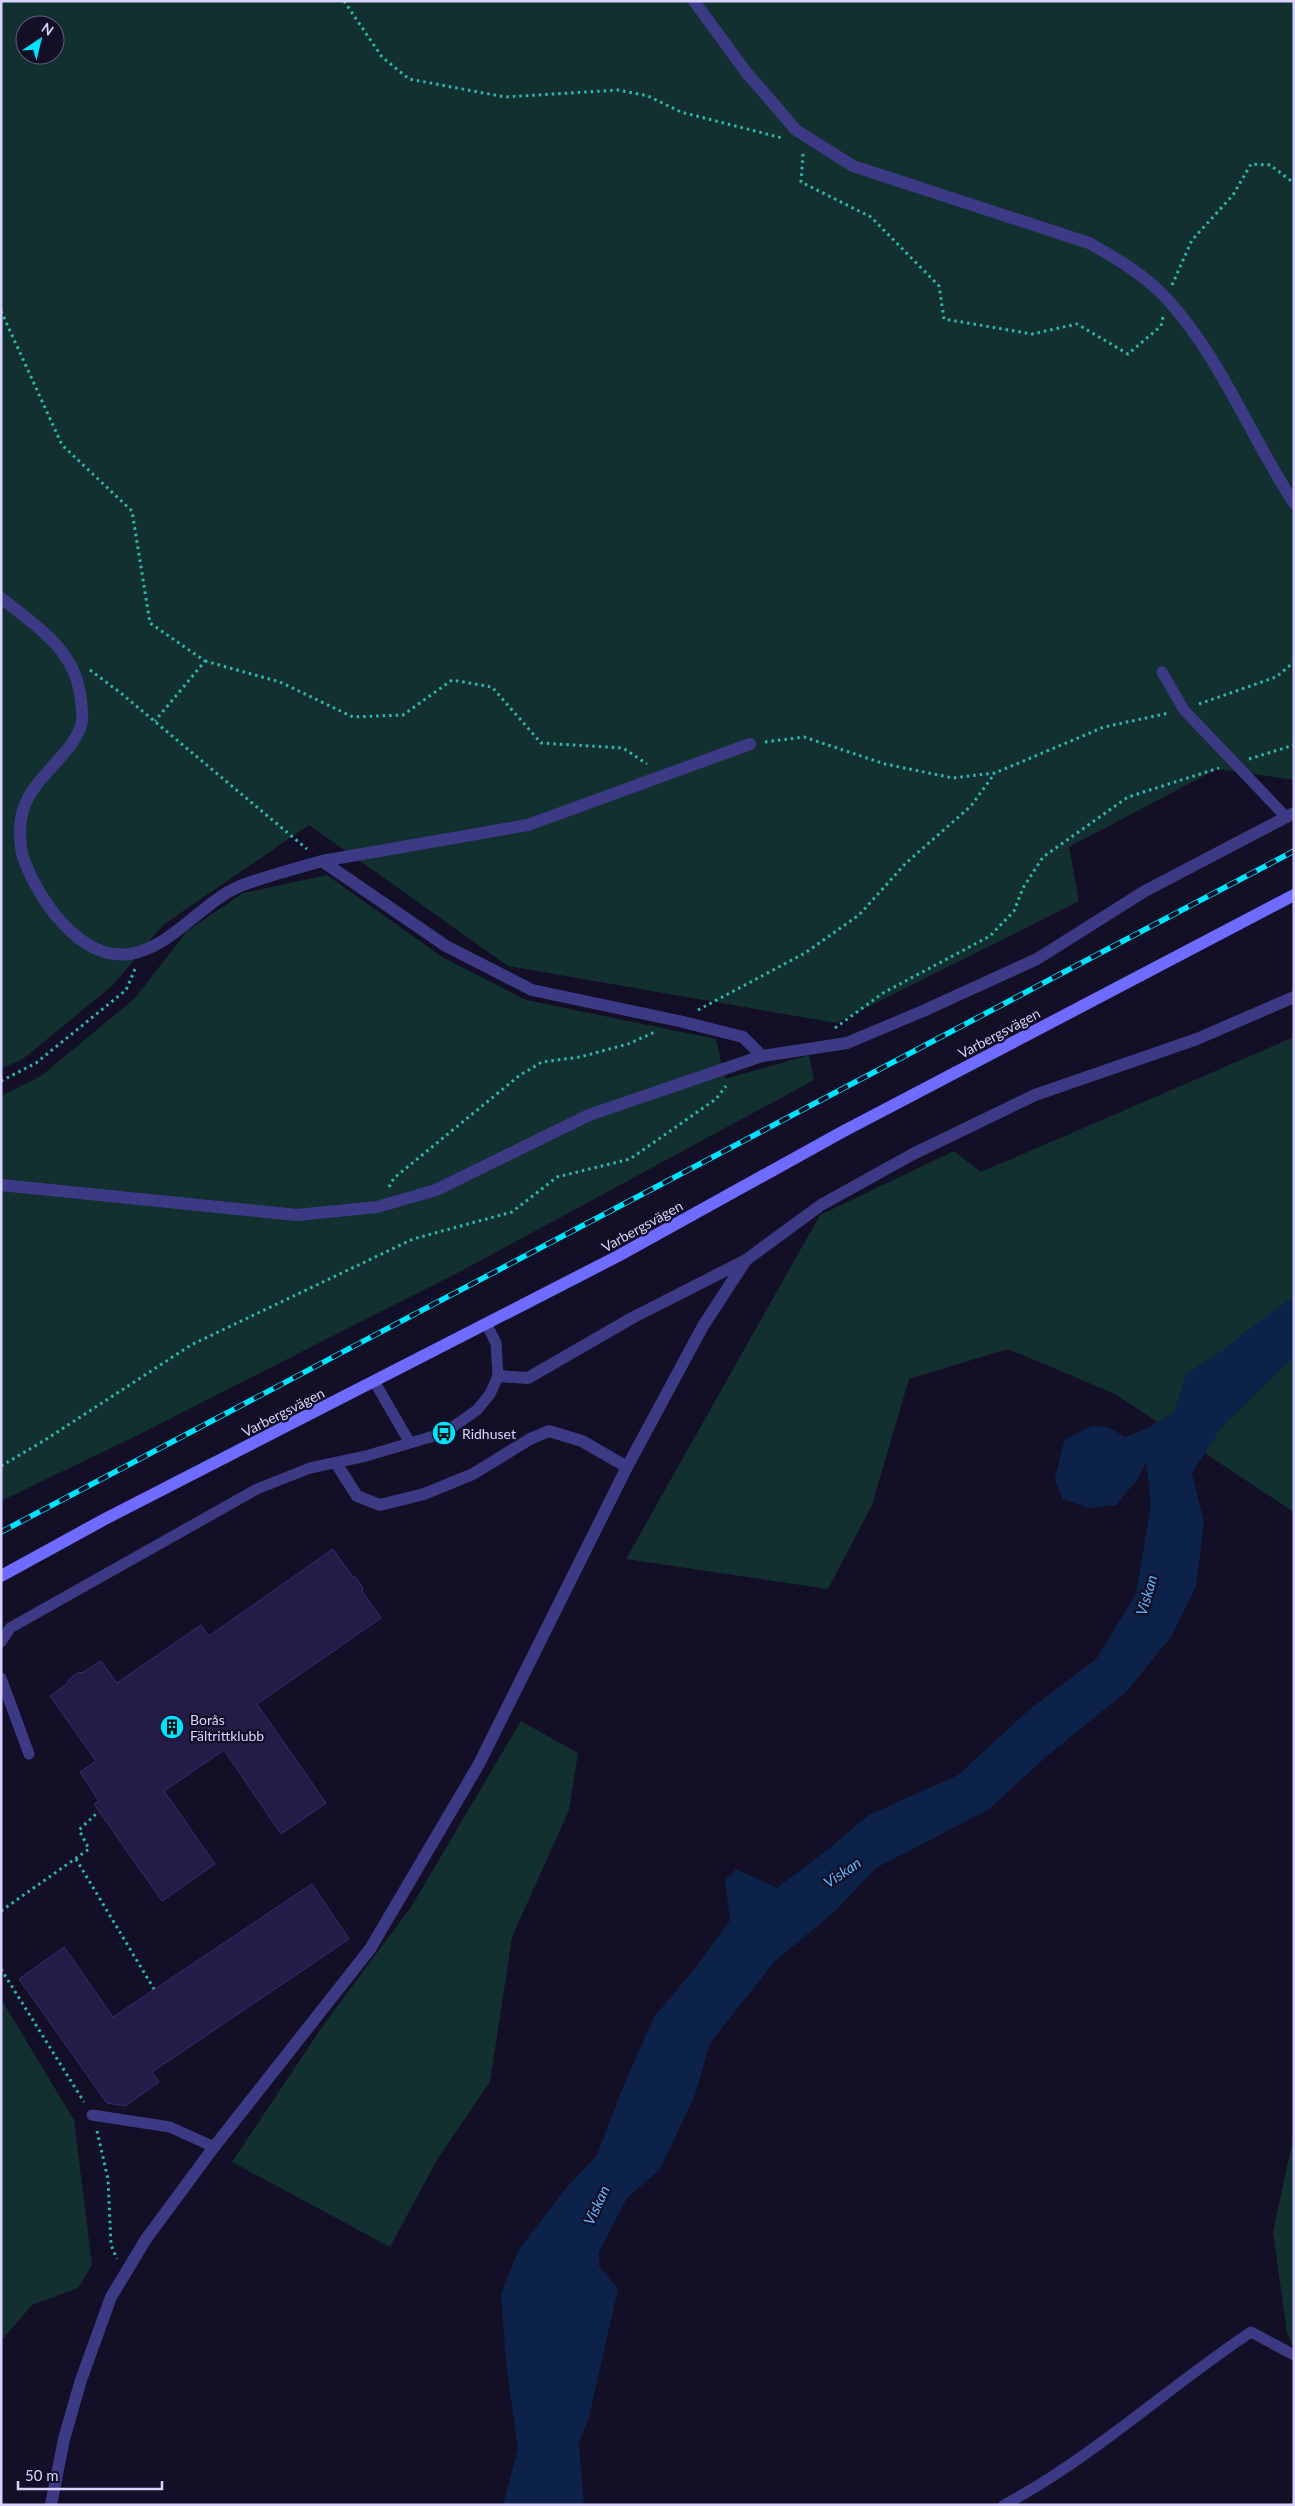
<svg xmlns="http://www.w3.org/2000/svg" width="1295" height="2506" viewBox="0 0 1295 2506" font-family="Lato,sans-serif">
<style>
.green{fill:#12302f;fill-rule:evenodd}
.water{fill:#0c2248}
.building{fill:#241b47;stroke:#3b2d73}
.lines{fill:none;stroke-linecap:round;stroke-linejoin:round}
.path{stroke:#2fb8b0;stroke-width:3;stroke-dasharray:2.5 4;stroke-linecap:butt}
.service{stroke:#3d3a85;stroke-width:11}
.minor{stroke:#3d3a85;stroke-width:12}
.secondary{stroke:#6f6bff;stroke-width:12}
.rail-casing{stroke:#00e5ff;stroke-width:5.5}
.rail{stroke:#130f26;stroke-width:4;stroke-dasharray:11;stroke-linecap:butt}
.labels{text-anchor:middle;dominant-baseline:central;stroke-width:4.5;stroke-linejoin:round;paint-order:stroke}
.street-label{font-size:14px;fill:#d9d4ff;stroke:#130f26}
.poi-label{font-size:14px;fill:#d9d4ff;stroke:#130f26;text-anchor:start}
.water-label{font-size:15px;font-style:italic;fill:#62b6ff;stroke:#130f26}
</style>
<rect width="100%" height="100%" fill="#130f26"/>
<path class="green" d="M1 1H1294V780L1217 769 1069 847 1079 901 836 1023 508 966 309 825 163 925 113 985 23 1059 1 1069ZM25 25H55V55H25Z
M327 875 442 957 526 1000 716 1039 725 1079 809 1055 814 1080 465 1269 134 1437 1 1501V1096L41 1076 135 998 187 931 243 893Z
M1294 1037V1512L1115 1394 1008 1349 909 1379 872 1505 828 1589 626 1559 820 1215 954 1151 981 1172Z
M521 1721 578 1753 569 1810 512 1937 490 2082 438 2158 390 2247 232 2162 324 2024 411 1907Z
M1 1999 74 2120 92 2265 78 2288 32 2305 1 2341Z
M1294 2134V2348L1287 2333 1273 2232Z"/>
<path class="water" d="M1294 1297V1359L1290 1360 1221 1428 1192 1473 1204 1523 1196 1586 1171 1637 1128 1690 1047 1756 988 1810 876 1868 833 1913 775 1961 710 2043 695 2095 660 2169 627 2198 599 2252V2266L618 2289 589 2417 579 2443 584 2505H503L518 2449 506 2363 501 2294 519 2249 566 2188 597 2155 621 2092 654 2017 696 1967 730 1920 725 1880 736 1869 777 1888 827 1850 869 1815 958 1775 1030 1709 1096 1659 1136 1594 1151 1504 1146 1462 1137 1480 1116 1505 1089 1508 1062 1499 1055 1478 1064 1441C1091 1425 1097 1419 1125 1437L1143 1430 1174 1413 1186 1374 1222 1351 1255 1324Z"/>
<path class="building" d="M333 1549 352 1576 355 1577 363 1588 362 1591 381 1618 257 1704 326 1803 281 1834 224 1750 164 1791 215 1864 162 1901 94 1804 99 1801 80 1772 96 1761 50 1696 68 1683 69 1679 79 1672 82 1673 101 1661 117 1683 201 1625 209 1636Z
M312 1884 349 1939 152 2072 159 2082 125 2106 107 2103 19 1979 64 1947 113 2017Z"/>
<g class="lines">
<path class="path" d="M344 1 382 57 409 79 505 97 618 90 648 96 681 112 782 138
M803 154 801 182 871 217 939 286 944 319 1032 334 1077 324 1128 354 1161 326 1163 317
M1172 285 1192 240 1233 195 1251 164 1270 165 1294 183
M1 311 62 445 132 511 150 623 205 661 155 721
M205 661 280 682 353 717 403 715 452 680 492 687 541 743 623 748 647 764
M90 670 122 694 307 849
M1199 704 1276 677 1294 662
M765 742 804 737 885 764 953 778 995 773 1104 727 1169 713
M1249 759 1294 745
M698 1010 805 953 859 915 906 863 971 806 995 773
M835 1028 883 993 990 936 1014 911 1023 888 1043 857 1128 797 1219 768
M1 1081 36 1063 126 990 135 969
M389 1187 394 1178 520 1075 542 1062 580 1057 628 1044 655 1032
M1 1466 45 1440 191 1345 413 1239 512 1212 557 1177 630 1159 716 1099 726 1086
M76 1859 154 1989
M1 1911 89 1849 79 1830 97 1813
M1 1969 84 2102
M97 2131 108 2179 111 2245 117 2259"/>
<path class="service" d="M1162 672 1184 710 1286 817
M374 1381 410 1443
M1 1642 10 1628 257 1489 310 1468 366 1456 444 1433 477 1410 490 1394 498 1376 496 1343 487 1325
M1 1678 29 1754
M92 2115 170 2127 214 2147
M1004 2505C1092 2458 1167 2388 1251 2332L1294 2355"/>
<path class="minor" d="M694 1 746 72 796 130 853 166 1089 243C1116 258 1146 276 1167 299 1221 358 1250 436 1294 503
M1 598C34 624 74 649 80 694 81 702 83 713 82 721 76 755 27 778 21 819 19 829 20 851 24 860 39 900 80 961 130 954 172 947 200 904 238 887 265 876 294 869 322 861L446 946 532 990 679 1021 743 1037 762 1056
M322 861 528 825 750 744
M1 1185 297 1215 377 1207 436 1190 589 1115 762 1056 847 1043 923 1011 1037 959 1145 891 1294 813
M498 1376 528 1378 632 1318 746 1260
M627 1467 703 1326 746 1260 821 1205 913 1154 1035 1095 1197 1039 1294 997
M51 2505 64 2439 81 2380 111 2297 146 2239 214 2147 370 1949 479 1764 627 1467 582 1441 549 1431 530 1439 473 1474 424 1494 380 1505 357 1496 336 1463"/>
<path class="secondary" d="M1 1576 105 1519 618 1256 842 1132 1294 895"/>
<g class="rail-casing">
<path id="rail" d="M1 1532 1294 851"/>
</g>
<use href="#rail" class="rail"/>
</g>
<defs>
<g id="bus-disc" transform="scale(1.25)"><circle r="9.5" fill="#00e5ff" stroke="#130f26"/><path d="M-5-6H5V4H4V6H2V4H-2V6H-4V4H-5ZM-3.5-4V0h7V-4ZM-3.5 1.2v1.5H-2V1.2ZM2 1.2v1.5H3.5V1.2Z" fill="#111"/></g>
<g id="building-disc" transform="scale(1.25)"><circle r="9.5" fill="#00e5ff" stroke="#130f26"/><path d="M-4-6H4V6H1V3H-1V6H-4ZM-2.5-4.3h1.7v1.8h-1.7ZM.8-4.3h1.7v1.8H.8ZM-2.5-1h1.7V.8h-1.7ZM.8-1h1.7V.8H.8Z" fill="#111"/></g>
</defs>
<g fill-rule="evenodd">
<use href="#bus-disc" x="444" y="1433"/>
<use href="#building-disc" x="172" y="1727"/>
</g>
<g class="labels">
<g class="street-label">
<text transform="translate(999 1033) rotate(-28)">Varbergsvägen</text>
<text transform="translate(642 1226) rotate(-29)">Varbergsvägen</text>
<text transform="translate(283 1412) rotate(-27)">Varbergsvägen</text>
</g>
<g class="poi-label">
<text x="462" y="1433">Ridhuset</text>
<text x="190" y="1719">Borås<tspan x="190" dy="16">Fältrittklubb</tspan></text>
</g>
<g class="water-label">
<text transform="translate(1146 1595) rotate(-74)">Viskan</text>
<text transform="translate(842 1872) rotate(-34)">Viskan</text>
<text transform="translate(596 2205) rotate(-65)">Viskan</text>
</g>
</g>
<rect width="1295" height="2506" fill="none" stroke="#d9d4ff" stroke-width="5"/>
<g transform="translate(40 40) rotate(35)"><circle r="24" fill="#130f26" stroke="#625e7d"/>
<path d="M0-4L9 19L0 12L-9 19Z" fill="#00e5ff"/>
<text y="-8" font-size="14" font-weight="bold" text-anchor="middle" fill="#d9d4ff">N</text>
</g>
<path d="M18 2481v8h144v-8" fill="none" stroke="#d9d4ff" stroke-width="2.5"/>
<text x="25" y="2481" font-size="15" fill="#d9d4ff" stroke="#130f26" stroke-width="4" paint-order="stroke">50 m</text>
</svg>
